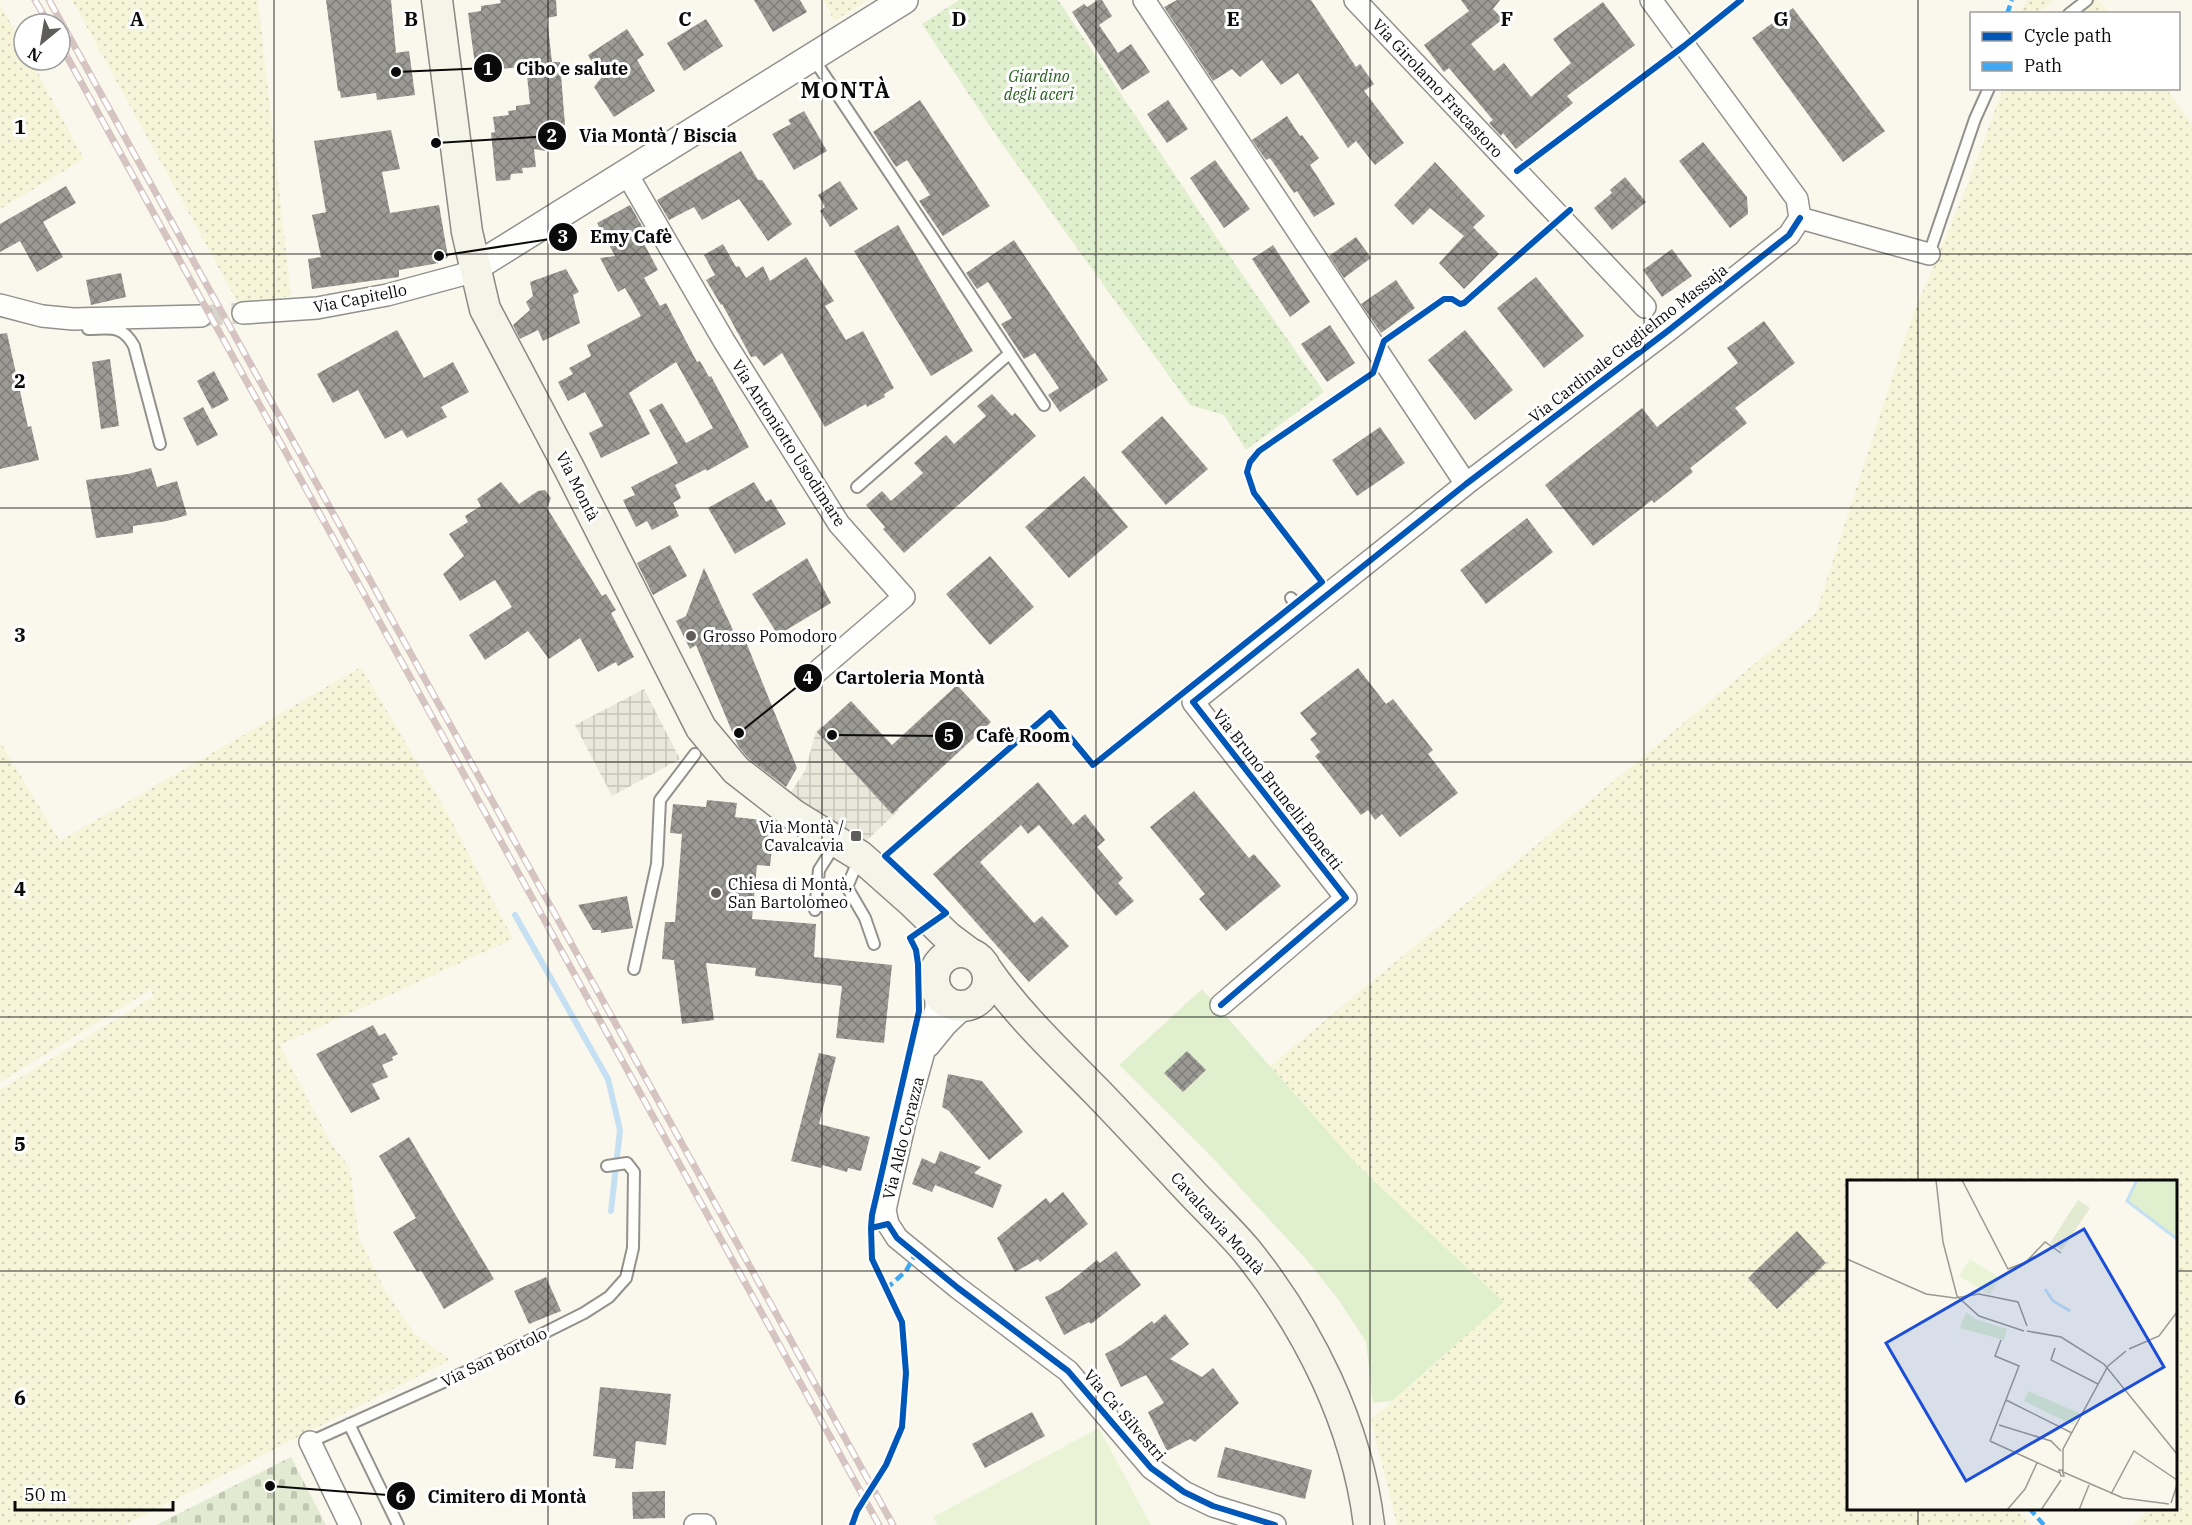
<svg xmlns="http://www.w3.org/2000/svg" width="2192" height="1525" viewBox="0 0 2192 1525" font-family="'IBM Plex Serif',serif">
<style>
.farmland{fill:url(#farmland-dots)}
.grass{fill:url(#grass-dots)}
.cemetery{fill:url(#cemetery-stones)}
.garden{fill:#e0efce}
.pitch{fill:#ebf3d7}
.plaza{fill:url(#plaza-grid)}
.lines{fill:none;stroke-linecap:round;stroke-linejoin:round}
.stream{stroke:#c5e0f3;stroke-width:6}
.building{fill:url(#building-cross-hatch)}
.minor-tunnel{stroke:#d6d4cb;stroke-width:21;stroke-dasharray:21 10;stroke-linecap:butt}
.service-casing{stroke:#92918c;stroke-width:14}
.minor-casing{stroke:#92918c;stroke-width:24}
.tertiary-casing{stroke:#92918c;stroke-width:30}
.secondary-casing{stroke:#898883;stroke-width:33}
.service{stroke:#fefefc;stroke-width:10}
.minor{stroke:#fefefc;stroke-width:21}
.tertiary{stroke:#fefefc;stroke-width:27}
.secondary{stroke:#f4f4e8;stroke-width:30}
.rail-casing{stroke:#d5c4c2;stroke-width:7}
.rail{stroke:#fff;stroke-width:4.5;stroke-dasharray:14;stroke-linecap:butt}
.quiet{stroke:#3fa9f5;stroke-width:4.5;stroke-dasharray:9 4.5;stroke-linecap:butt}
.cycleway-casing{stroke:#fff;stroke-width:10}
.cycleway{stroke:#0057b8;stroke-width:6}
.grid{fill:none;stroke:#0a0a0a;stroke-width:1.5;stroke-opacity:0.55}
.poi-dot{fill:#5e5d59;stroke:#fff;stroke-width:2}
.labels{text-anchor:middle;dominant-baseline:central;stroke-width:6;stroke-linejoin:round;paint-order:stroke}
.park-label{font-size:16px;font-style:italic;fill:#27601d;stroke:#fff}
.street-label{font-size:16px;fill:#0a0a0a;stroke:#fff}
.poi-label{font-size:16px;fill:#0a0a0a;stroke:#fff;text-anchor:start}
.district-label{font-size:22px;font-weight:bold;letter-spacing:1.5px;fill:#0a0a0a;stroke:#fff}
.inset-river{fill:none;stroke:#c5e0f3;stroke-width:3}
.inset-road{fill:none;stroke:#9a9992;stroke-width:1.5}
.view{fill:#1d4ed8;fill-opacity:0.15;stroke:#1d4ed8;stroke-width:3}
.inset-edge{fill:none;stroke:#0a0a0a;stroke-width:3}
.grid-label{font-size:20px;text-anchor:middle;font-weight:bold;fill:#0a0a0a;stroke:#fff;stroke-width:6;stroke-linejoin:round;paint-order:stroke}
.leader{fill:none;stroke:#0a0a0a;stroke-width:2}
.callout-dot{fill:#0a0a0a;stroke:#fff;stroke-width:2}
.mark-label{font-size:18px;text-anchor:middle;font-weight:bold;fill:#fff}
.callout-label{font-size:18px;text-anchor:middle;font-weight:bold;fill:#0a0a0a;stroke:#fff;stroke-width:6;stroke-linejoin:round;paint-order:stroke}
</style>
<defs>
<pattern id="farmland-dots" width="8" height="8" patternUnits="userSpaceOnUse" patternTransform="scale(1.5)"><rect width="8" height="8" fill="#f6f5da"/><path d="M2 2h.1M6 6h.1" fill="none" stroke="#d2d1ba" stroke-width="1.8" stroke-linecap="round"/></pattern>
<pattern id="grass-dots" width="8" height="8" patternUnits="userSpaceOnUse" patternTransform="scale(1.5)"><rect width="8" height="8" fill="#e0efce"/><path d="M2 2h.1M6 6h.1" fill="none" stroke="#bfccb0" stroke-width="1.8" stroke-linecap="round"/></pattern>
<pattern id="cemetery-stones" width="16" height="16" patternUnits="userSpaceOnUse" patternTransform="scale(1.5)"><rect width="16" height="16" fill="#e3ead2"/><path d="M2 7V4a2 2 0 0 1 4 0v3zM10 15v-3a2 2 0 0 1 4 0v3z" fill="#c1c7b3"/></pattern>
<pattern id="plaza-grid" width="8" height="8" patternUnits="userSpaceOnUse" patternTransform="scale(1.5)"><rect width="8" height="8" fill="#e9e7d9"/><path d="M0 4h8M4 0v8" fill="none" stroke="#c6c5b9"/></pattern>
<pattern id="building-cross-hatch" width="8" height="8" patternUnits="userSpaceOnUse" patternTransform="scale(1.5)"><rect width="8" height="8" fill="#9c9a94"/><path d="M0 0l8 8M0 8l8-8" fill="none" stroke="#7d7c77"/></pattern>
</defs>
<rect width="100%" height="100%" fill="#faf8ed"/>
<path class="farmland" d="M72 0H258L291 296 238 303Z
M824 0H867L834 21Z
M2027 0H2055L2037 13H2019Z
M2094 0H2099L2109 13 2077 14Z
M0 4 24 48V60H31L84 159 0 209Z
M2003 89H2166L2192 123V1525H2132L2149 1509 2176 1508V1182H1848V1508L2015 1509 2030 1525H1397L1371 1420 1503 1302 1360 1168 1270 1066 1816 613 1910 322 1966 188Z
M361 667 449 816 513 939 280 1045 329 1140 350 1168 359 1237 386 1292 414 1333 450 1360 125 1525H0V1090L154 996 147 985 149 991 0 1082V742L60 841Z"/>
<path class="grass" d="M959 0H1058L1217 238 1324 392 1246 450 1224 415 1190 405 1000 141 922 24Z"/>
<path class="cemetery" d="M291 1457 326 1525H156Z"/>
<path class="garden" d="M1202 989 1360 1168 1504 1302 1392 1401 1373 1403 1366 1342 1338 1299 1305 1258 1207 1152 1119 1065Z"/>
<path class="pitch" d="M1099 1428 1151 1525H937L933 1517Z"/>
<path class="plaza" d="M644 689 680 759 612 796 575 725Z
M821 726 899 810 865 842 788 796 805 771 816 731Z"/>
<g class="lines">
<path class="stream" d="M515 915 608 1079 620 1130 611 1211"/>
</g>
<path class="building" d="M326 0H391L396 53 409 51 415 95 377 100 376 93 341 98 340 91H338Z
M500 0H556L557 16 547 18 552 62H560L565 125 542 128 545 151 534 149 536 167 522 168 523 173 511 174 510 180 496 181 491 133 495 132 493 117 509 115 508 111 516 110V106L530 104 526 66 476 72 468 13 481 11V6L501 3Z
M754 0H800L807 12 773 32Z
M1098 0H1102L1112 16 1099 25 1118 53 1131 44 1150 72 1122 90 1072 12 1084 4 1087 7Z
M1177 0H1311L1356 67 1360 64 1374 84 1364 91 1404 143 1375 165 1356 141 1348 148 1298 73 1281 85 1262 60 1240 77 1232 69 1213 81 1164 7Z
M1461 0H1500L1493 9 1503 19 1471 44 1494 71 1504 63 1531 97 1571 63 1553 39 1603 2 1635 45 1567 96 1573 103 1516 149 1503 133 1501 136 1489 123 1493 120 1449 68 1444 72 1424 45 1469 11Z
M1793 8 1885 131 1843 162 1752 38Z
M706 19 723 46 684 71 667 43Z
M627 29 644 55 637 60 655 91 614 117 594 87 601 78 588 55Z
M920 100 990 206 943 236 919 201 930 195 907 160 896 167 873 132Z
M1168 100 1188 129 1167 143 1147 114Z
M804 111 827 151 794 170 772 134 791 124 788 120Z
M1287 116 1300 136 1302 135 1319 158 1310 165 1335 204 1314 217 1297 191 1294 193 1270 158 1266 160 1252 140Z
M391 130 400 169 382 172 390 213 439 205 448 257 439 263 399 270V277L312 289 308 259 321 257 312 215 326 212 314 141Z
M1703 142 1747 197 1748 214 1730 228 1679 161Z
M741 151 758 180H762L792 224 768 241 739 199 702 220 694 207 669 220 657 200Z
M1215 160 1250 209 1224 228 1190 178Z
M1435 162 1485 216 1473 227 1499 254 1464 289 1439 263 1464 236 1430 208 1413 225 1394 205Z
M1625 177 1646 202 1612 230 1594 208 1612 193 1610 190Z
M840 181 858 209 830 227 820 211 825 207 818 195Z
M66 186 76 203 43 222 63 257 37 272 20 241 0 252V224Z
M630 205 646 233 640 236 658 270 644 278 660 306 666 303 697 362 700 361 709 377 711 376 749 447 707 471 706 469 675 485 681 498 673 503 679 516 652 530 647 521 636 527 623 500 635 495 631 487 678 463 649 410 662 403 686 443 713 428 676 362 629 393 650 434 601 458 589 433 603 426 585 392 568 401 558 382 573 374 569 368 591 356 587 345 641 316 625 288 618 292 600 258 615 256 597 223Z
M898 225 973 351 931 376 854 251Z
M1356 237 1371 258 1344 278 1329 256Z
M1014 240 1108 380 1060 412 1048 395 1059 388 1035 353 1024 359 1001 324 1012 318 988 282 977 289 966 273Z
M723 244 736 267 739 266 746 278 763 266 770 281 806 257 834 301 825 306 846 340 863 331 894 388 884 394 885 397 867 407 866 404 825 427 782 353 764 366 756 356 751 357 722 304 721 305 706 280 715 275 704 255Z
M1273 245 1310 302 1290 317 1252 259Z
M1672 249 1692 276 1662 297 1643 270Z
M566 269 579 292 573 295 580 323 543 341 538 330 520 339 513 325 530 310 526 302 533 296 530 282Z
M121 273 126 297 91 305 86 280Z
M1536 277 1584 336 1544 368 1497 308Z
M1396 280 1415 308 1381 333 1361 304Z
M1764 321 1795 363 1735 408 1747 423 1690 468 1693 472 1654 503 1652 500 1593 546 1545 485 1642 408 1657 427 1738 363 1727 348Z
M1330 325 1355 363 1327 382 1301 344Z
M397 330 424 378 453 362 469 392 441 407 447 417 407 438 402 430 385 439 358 390 333 403 317 374Z
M1465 330 1513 390 1475 420 1428 360Z
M7 333 28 427 31 426 39 460 0 469V334Z
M110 359 119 426 101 429 92 362Z
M214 371 229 400 212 409 197 381Z
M992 394 1012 416 1015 413 1036 436 904 553 883 529 885 527 866 505 882 491 891 501 923 473 914 463 946 435 954 444 986 416 977 406Z
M203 407 218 435 197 446 183 418Z
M1162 416 1208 469 1166 505 1121 452Z
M1380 427 1405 463 1357 496 1332 460Z
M151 468 157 487 177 481 187 515 167 521 133 526V533L96 538 86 480 128 474Z
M1084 476 1128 527 1069 578 1025 527Z
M501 482 519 504 538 491 545 490 551 498 547 508 602 596 606 594 616 610 611 613 634 657 618 666 616 662 598 672 580 638 549 659 528 631 485 660 469 635 512 607 495 580 460 601 443 574 464 556 449 534 468 522 465 516 481 506 477 499Z
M754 482 766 502 771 499 786 524 735 554 708 508Z
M1527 518 1553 552 1486 604 1460 570Z
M670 545 687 576 653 595 637 563Z
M990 556 1034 607 990 645 946 594Z
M807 558 831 603 783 632H776L752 594Z
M704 568 740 645 746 642 797 768 786 787 748 758 738 746 696 645 690 649 676 621 686 616Z
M1358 668 1386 704 1393 699 1433 750 1428 754 1458 793 1400 837 1382 814 1375 820 1368 810 1361 815 1315 756 1320 752 1310 739 1317 734 1300 713Z
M957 685 991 722 892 814 817 732 851 701 892 745Z
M1038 782 1073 825 1085 814 1105 840 1097 847 1123 878 1118 883 1134 901 1116 916 1039 825 1028 834 1021 825 980 862 1034 923 1042 916 1069 946 1029 982 933 874Z
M1194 791 1249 858 1254 854 1281 886 1226 931 1199 899 1205 894 1150 827Z
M707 800 737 803 735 817 771 821 770 830H774L770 866 757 865 752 919 816 924 814 957 892 965 884 1043 836 1038 842 986 755 976 756 968 706 963 714 1020 682 1024 674 960 662 959 665 922H675L682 834 670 833 673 804 706 807Z
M627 896 633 928 601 933V930H593L578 905Z
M373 1025 379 1036 385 1033 398 1054 392 1057 393 1060 382 1065 388 1077 372 1084 380 1099 351 1113 316 1054Z
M1187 1051 1206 1070 1183 1092 1164 1073Z
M819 1053 836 1057 819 1124 870 1137 861 1171 848 1168 847 1172 822 1165 821 1168 791 1161Z
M948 1074 982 1081 1023 1132 989 1160 949 1111 942 1107Z
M409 1137 494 1279 444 1309 421 1270 417 1272 393 1232 416 1218 379 1156Z
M940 1151 981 1167 974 1173 1002 1185 993 1208 935 1185 932 1192 912 1184 922 1158 935 1164Z
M1063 1192 1088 1224 1040 1262 1038 1259 1015 1272 997 1238 1046 1198 1050 1203Z
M1797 1231 1826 1263 1777 1309 1748 1278Z
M1116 1251 1141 1285 1091 1324 1089 1322 1064 1335 1045 1297 1061 1289 1097 1260 1100 1263Z
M546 1277 561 1311 529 1324 514 1291Z
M1165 1314 1189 1344 1170 1359 1202 1377 1213 1368 1239 1403 1195 1442 1190 1439 1167 1451 1148 1412 1164 1403 1146 1375 1121 1387 1105 1354 1121 1345 1152 1321 1154 1324Z
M600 1387 671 1394 666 1445 636 1441 633 1469 615 1468 616 1459 593 1456Z
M1032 1412 1045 1436 985 1468 972 1444Z
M1225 1447 1312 1470 1305 1499 1217 1477Z
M665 1491V1518L633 1519 632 1492Z"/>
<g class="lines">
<path class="minor-tunnel" d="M201 316 243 313"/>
<g class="service-casing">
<path id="service" d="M2069 14 2087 0
M813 58 1044 405
M1929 254 1975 119 1989 88
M88 329C110 329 122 324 134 346L160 444
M857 487 1009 354
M1291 598 1303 614
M859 859 847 887 865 918 874 944
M815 910 819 870 836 843
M634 969 657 864 660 800 695 754
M349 1424 398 1525
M310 1442 470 1370 584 1313 609 1297 626 1278 633 1248 634 1172 627 1163 607 1166"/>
</g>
<g class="minor-casing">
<path id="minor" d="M1144 0 1466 484
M1355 0 1645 307
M1651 0 1797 199 1800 218
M627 174 724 341 839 524 904 597 812 676
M1800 218 1929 254
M0 305 42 316 73 319 201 316
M243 313 317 308 387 295 461 275 474 268
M936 991V1008L907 1113 889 1192 885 1210 888 1224 897 1238 958 1288 1068 1371 1151 1468 1184 1492 1213 1506 1275 1525
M1221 1005 1346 898 1193 702 1466 484 1669 330 1789 235 1800 218
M929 1046 946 1025 966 1006
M310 1442 350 1525
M695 1525H705"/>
</g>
<g class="tertiary-casing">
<path id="tertiary" d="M474 268 904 0"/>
</g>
<g class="secondary-casing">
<path id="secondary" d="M437 0 467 232 485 309 569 468 701 728 736 770 794 815 860 856 912 902 948 937 968 952
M934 979a27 27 0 1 1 54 0a27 27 0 1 1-54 0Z
M987 970C1019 1016 1058 1052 1097 1092 1129 1125 1161 1160 1193 1194 1211 1213 1230 1231 1246 1250 1309 1328 1357 1425 1369 1525"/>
</g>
<use href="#service" class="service"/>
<use href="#minor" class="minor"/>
<use href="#tertiary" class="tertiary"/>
<use href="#secondary" class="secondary"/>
<g class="rail-casing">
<path id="rail" d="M35 0 49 24
M49 0 893 1525
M60 44 879 1525"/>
</g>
<use href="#rail" class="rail"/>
<path class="quiet" d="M2007 14 2012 0
M886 1289 906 1271 916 1253
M2029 1508 2044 1525"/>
<g class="cycleway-casing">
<path id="cycleway" d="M1517 171 1684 46 1741 0
M1221 1005 1346 898 1193 702 1466 484 1669 330 1789 235 1800 218
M871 1228 888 1224 897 1238 958 1288 1068 1371 1151 1468 1184 1492 1213 1506 1275 1525
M852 1525 857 1511 886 1465 902 1427 906 1373 902 1322 872 1259 871 1228 872 1215 919 1011 918 964 916 950 910 938 946 913 885 856 1050 713 1093 765 1322 582 1254 493 1247 472 1250 462 1259 451 1373 373 1384 341 1444 299H1452L1460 304 1464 303 1570 210"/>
</g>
<use href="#cycleway" class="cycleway"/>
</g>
<path class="grid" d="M274 0V1525M548 0V1525M822 0V1525M1096 0V1525M1370 0V1525M1644 0V1525M1918 0V1182M0 254H2192M0 508H2192M0 762H2192M0 1017H2192M0 1271H1848M2176 1271H2192M1918 1508V1525"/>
<g class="poi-dot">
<circle cx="691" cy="636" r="6"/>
<rect x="850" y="830" width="12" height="12" rx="3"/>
<circle cx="716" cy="893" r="6"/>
</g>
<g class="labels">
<g class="park-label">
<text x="1039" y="76">Giardino<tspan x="1039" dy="18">degli aceri</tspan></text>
</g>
<g class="street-label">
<text transform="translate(1438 88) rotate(47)">Via Girolamo Fracastoro</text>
<text transform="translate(360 298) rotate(-11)">Via Capitello</text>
<text transform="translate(1628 343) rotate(-38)">Via Cardinale Guglielmo Massaja</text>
<text transform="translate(789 443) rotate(57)">Via Antoniotto Usodimare</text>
<text transform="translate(578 486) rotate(63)">Via Montà</text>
<text transform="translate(1278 789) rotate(52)">Via Bruno Brunelli Bonetti</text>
<text transform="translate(903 1138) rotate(-76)">Via Aldo Corazza</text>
<text transform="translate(1218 1223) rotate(48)">Cavalcavia Montà</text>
<text transform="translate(494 1357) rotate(-26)">Via San Bortolo</text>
<text transform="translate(1125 1415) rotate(49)">Via Ca' Silvestri</text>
</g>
<g class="poi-label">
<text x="703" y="636">Grosso Pomodoro</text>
<text x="844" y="827" text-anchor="end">Via Montà /<tspan x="844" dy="18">Cavalcavia</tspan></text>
<text x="728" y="884">Chiesa di Montà,<tspan x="728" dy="18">San Bartolomeo</tspan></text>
</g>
<g class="district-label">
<text x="846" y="89">MONTÀ</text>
</g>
</g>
<g transform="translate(1847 1180)">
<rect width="330" height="330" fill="#faf8ed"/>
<path d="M290 0H330V60L281 22ZM181 211 232 233 226 245 177 221Z" fill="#e0efce"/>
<path d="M231 20 243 28 215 70 203 63Z" fill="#e3ead2"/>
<path d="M119 132 128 139 160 149 157 160 113 148Z" fill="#e0efce"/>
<path d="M123 79 153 98 143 115 112 96Z" fill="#ebf3d7"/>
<path class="inset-river" d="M290 0 280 21 330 59M198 109 206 121 223 131"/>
<path class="inset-road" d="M89 0 96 62 110 116 132 136 177 151M115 0 161 89 179 82 198 62 214 73M0 79 79 114 108 118 132 114 171 122 180 146M180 151 214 157 257 184 330 274M208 168 204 180 251 204M282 169 312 156 330 132M279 171 261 186 216 269V292L276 318 322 324M159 220 225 253M152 245 204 261 214 271M143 261 172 186 148 176 154 160M143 261 213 293M212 290H215L217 296H214ZM264 314 287 271 330 300M324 323 330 305M160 330 178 309 190 283M194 330 214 300M232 330 242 305"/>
<path class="view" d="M237 49 317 187 119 301 39 163Z"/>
<rect width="330" height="330" class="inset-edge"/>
</g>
<g class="grid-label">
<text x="137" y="26">A</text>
<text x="411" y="26">B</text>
<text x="685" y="26">C</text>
<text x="959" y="26">D</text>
<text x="1233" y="26">E</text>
<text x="1507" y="26">F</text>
<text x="1781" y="26">G</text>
<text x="20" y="134">1</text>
<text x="20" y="388">2</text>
<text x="20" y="642">3</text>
<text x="20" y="896">4</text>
<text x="20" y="1151">5</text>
<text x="20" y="1405">6</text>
</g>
<path class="leader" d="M396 72L488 68M436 143L552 136M439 256L563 237M739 733L808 678M832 735L949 736M270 1486L401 1496"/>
<g class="callout-dot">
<circle cx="396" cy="72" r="6"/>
<circle cx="436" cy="143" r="6"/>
<circle cx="439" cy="256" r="6"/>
<circle cx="739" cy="733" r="6"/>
<circle cx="832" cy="735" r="6"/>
<circle cx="270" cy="1486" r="6"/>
<circle cx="488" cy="68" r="15"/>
<circle cx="552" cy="136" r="15"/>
<circle cx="563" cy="237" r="15"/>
<circle cx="808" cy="678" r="15"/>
<circle cx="949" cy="736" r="15"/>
<circle cx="401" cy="1496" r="15"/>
</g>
<g class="mark-label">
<text x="488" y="75">1</text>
<text x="552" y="142">2</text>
<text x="563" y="243">3</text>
<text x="808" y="684">4</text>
<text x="949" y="742">5</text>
<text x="401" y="1503">6</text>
</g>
<g class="callout-label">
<text x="572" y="75">Cibo e salute</text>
<text x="658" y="142">Via Montà / Biscia</text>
<text x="631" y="243">Emy Cafè</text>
<text x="910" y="684">Cartoleria Montà</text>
<text x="1023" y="742">Cafè Room</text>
<text x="507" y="1503">Cimitero di Montà</text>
</g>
<rect x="1970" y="12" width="210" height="78" fill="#ffffff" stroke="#9d9d9d" stroke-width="1.5"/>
<rect x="1982" y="32" width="30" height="9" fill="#0057b8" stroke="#9d9d9d" stroke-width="1.5"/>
<text x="2024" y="42" font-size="18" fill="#0a0a0a">Cycle path</text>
<rect x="1982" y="62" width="30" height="9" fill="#3fa9f5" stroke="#9d9d9d" stroke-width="1.5"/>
<text x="2024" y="72" font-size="18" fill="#0a0a0a">Path</text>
<g transform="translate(42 42) rotate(210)"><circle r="28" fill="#ffffff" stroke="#9d9d9d" stroke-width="1.5"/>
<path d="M0-4.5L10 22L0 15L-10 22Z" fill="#5e5d59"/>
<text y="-9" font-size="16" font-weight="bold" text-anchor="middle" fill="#0a0a0a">N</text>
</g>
<path d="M15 1501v9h158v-9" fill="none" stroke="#0a0a0a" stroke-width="3"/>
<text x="24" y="1501" font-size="18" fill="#0a0a0a" stroke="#ffffff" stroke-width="4.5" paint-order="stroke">50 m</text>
</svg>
